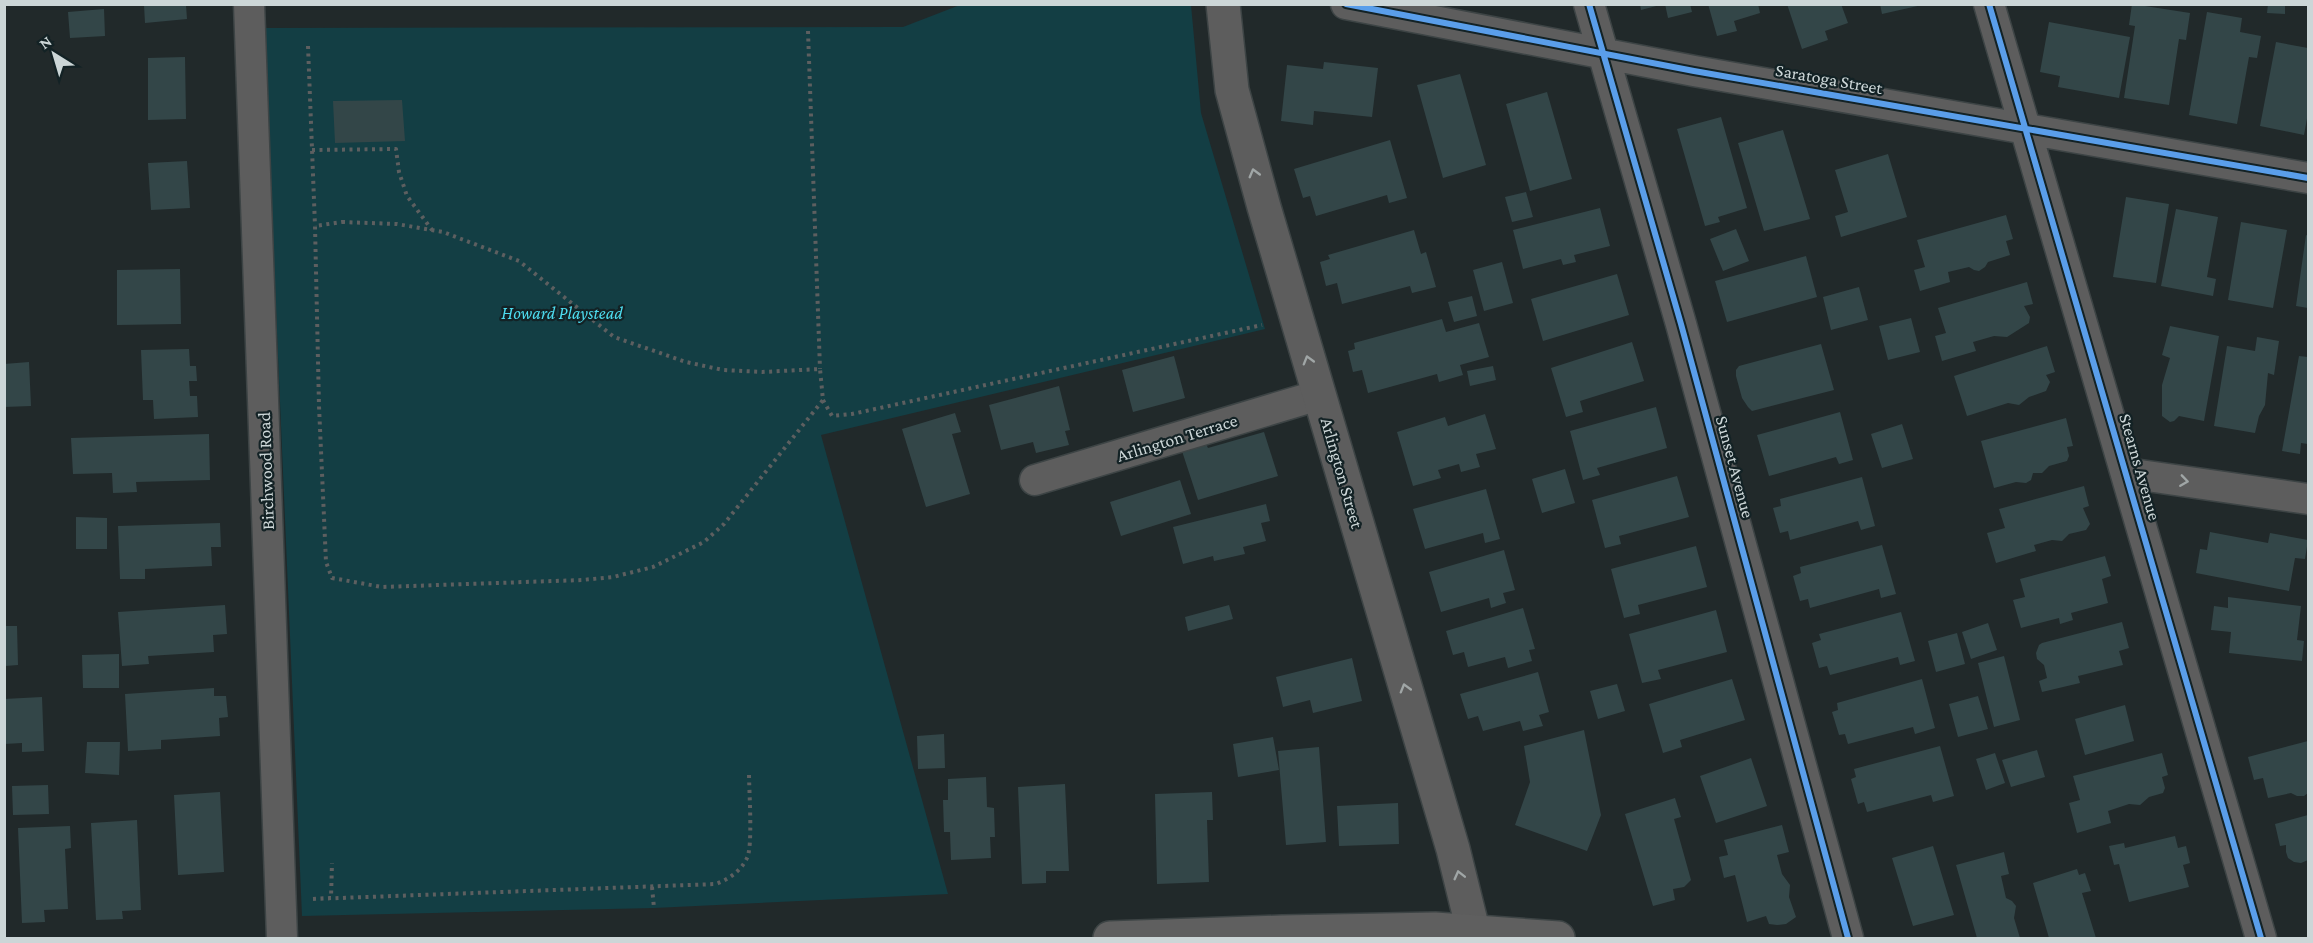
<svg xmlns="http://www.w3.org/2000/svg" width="2313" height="943" viewBox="0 0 2313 943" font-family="'Crimson Pro',serif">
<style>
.green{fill:#133e44}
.building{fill:#334648}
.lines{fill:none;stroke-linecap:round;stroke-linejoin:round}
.minor-casing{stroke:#3d4445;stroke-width:33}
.tertiary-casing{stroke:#3d4445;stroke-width:36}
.secondary-casing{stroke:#3d4445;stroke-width:36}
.path{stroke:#5d5f60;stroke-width:4;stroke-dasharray:3 4.5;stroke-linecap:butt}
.minor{stroke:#5d5d5d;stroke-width:30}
.tertiary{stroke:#5d5d5d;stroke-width:33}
.secondary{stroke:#5f5f5f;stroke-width:33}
.cycleway-casing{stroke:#132225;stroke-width:10}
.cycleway{stroke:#5a9eea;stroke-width:6}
.oneway{stroke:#a0a6a6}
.labels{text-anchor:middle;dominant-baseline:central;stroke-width:4.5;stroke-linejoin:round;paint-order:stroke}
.street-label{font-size:18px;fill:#ccd6d7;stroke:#132225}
.park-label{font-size:18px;font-style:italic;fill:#4ddcef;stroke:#132225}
</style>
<rect width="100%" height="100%" fill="#21292a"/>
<path class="green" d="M960 5H1191L1201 113 1265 329 821 435 948 894 654 908 302 916 264 28 903 27Z"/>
<path class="building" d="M1640 4H1660V5L1641 10Z
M1665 4H1690L1692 12 1668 18Z
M1708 4H1758L1760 13 1734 21 1737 31 1717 36Z
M1787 4H1841L1848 23 1825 31 1828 40 1802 49Z
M1880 4H1922V5L1882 14Z
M2132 4 2190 13 2186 40 2179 39 2169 105 2124 98 2135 26 2129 25Z
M2268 4H2285V14L2267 13Z
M144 5H186L187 19 145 23Z
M104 9 105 36 70 38 68 12Z
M2207 12 2242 18 2240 32 2261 36 2257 58 2249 57 2237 124 2189 115Z
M2049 22 2130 37 2119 98 2058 87 2060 76 2040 72Z
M2276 42 2308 48V113L2304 135 2260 126Z
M185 57 186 119 148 120V58Z
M1324 62 1378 68 1372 117 1314 111 1313 125 1281 121 1287 65 1323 69Z
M1460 74 1486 165 1443 178 1417 85Z
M1547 92 1572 179 1530 191 1506 104Z
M402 100 405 141 335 143 333 101Z
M1721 117 1747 208 1718 217 1720 222 1705 226 1677 129Z
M1783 130 1810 219 1764 231 1738 143Z
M1390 140 1407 198 1389 203 1387 195 1316 216 1310 196 1303 198 1294 169Z
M1888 154 1907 217 1841 237 1835 216 1848 212 1835 170Z
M187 161 190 208 151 210 148 163Z
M1526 192 1533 217 1512 222 1505 197Z
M2126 197 2169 204 2156 283 2113 277Z
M1600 208 1610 246 1574 255 1576 262 1563 265 1561 259 1523 269 1513 230Z
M2176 209 2218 217 2207 277 2216 279 2213 296 2161 286Z
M2006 215 2013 239 2006 241 2010 255 1988 262 1985 267 1979 271 1974 270 1969 267 1948 272 1950 282 1920 291 1914 270 1925 267 1917 240Z
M2241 222 2287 230 2273 308 2228 300Z
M1736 229 1749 261 1723 271 1710 239Z
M1414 230 1421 254 1426 252 1436 287 1412 293 1410 286 1342 304 1337 283 1326 286 1320 262 1330 259 1328 255Z
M2306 235 2308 236V308L2296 306Z
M1806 256 1817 297 1727 322 1715 281Z
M1502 262 1513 303 1484 311 1473 270Z
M180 269 181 324 117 325V270Z
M1617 274 1629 315 1543 341 1531 299Z
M2027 282 2033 304 2024 306 2030 317 2029 323 2007 337 1994 336 1973 342 1976 351 1942 361 1935 336 1946 333 1938 308Z
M1859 287 1868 320 1831 330 1823 297Z
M1472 296 1477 316 1454 322 1448 302Z
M1911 318 1920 352 1888 360 1879 326Z
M1442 319 1446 332 1479 323 1489 357 1460 365 1463 375 1439 382 1437 374 1368 393 1362 370 1353 372 1348 351 1355 349 1354 343Z
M2170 326 2219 336 2204 421 2179 416 2174 421 2170 422 2162 416V385L2170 358 2162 355Z
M2257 337 2279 341 2274 375 2268 373 2265 405 2259 416 2255 433 2214 426 2227 346 2255 351Z
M1632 342 1644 381 1580 401 1583 412 1566 417 1551 368Z
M1821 344 1834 390 1752 411 1748 407 1742 398 1736 376V370L1739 366Z
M2047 346 2055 372 2046 375 2050 382 2046 391 2029 397 2019 405 2008 403 1967 416 1954 376Z
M189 349 190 366H196L197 381H189L190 396H197L198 417 154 419 153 400H143L141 350Z
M1174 356 1185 398 1133 412 1122 370Z
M2299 356 2308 357V444L2301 443 2300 454 2282 451Z
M29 362 31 406 4 407V364Z
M1493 366 1496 380 1470 386 1467 371Z
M1059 386 1070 430 1065 431 1069 445 1036 453 1033 442 1001 450 989 405Z
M1656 407 1667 448 1597 468 1600 475 1583 480 1570 431Z
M1840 412 1853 460 1839 464 1836 457 1769 476 1757 435Z
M955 413 961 432 952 434 970 494 926 507 902 429Z
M1485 414 1496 449 1476 454 1480 467 1461 472 1459 464 1438 470 1441 478 1413 486 1397 432 1445 417 1448 426Z
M2066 418 2073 446 2067 447 2069 456 2067 461 2049 466 2042 473H2033L2031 480 2026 483 2016 482 1994 488 1981 441Z
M1902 424 1913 459 1882 468 1871 434Z
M1264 432 1278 476 1198 500 1182 451 1206 444 1208 448Z
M209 434 210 480 136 482 137 492 113 493 112 473 73 474 71 438Z
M1565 469 1575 503 1542 513 1532 479Z
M1677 476 1689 517 1619 536 1621 544 1605 548 1592 500Z
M1862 477 1875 526 1861 530 1858 521 1790 540 1788 531 1780 533 1773 508 1781 506 1780 499Z
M1180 480 1191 514 1121 536 1110 502Z
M2084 486 2089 506 2083 508 2090 524 2086 530 2069 534 2062 541 2052 540 2034 545 2036 551 1996 563 1987 533 2005 528 1999 509Z
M1486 489 1500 539 1485 543 1483 533 1425 549 1413 509Z
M1266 504 1270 521 1261 523 1266 541 1243 547 1245 554 1214 561 1213 556 1183 564 1173 527Z
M76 517 107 518V549H76Z
M220 523 221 547H211L212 566 145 569V579H120L118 526Z
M2210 532 2268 543 2270 533 2308 540 2305 559 2295 558 2289 591 2196 573 2200 549 2207 550Z
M1882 545 1896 594 1881 598 1879 589 1810 608 1808 599 1800 601 1793 576 1801 573 1800 567Z
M1696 546 1707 587 1638 605 1640 614 1624 618 1611 569Z
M1504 550 1515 590 1503 593 1506 603 1491 608 1489 598 1441 612 1429 572Z
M2105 556 2111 576 2102 579 2108 603 2071 613 2073 620 2060 624 2059 618 2021 628 2013 600 2025 597 2020 579Z
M2228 597 2301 606 2297 640 2304 641 2302 661 2229 653 2231 632 2211 630 2214 606 2228 608Z
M225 605 227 634 213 635 214 652 148 656 149 664 122 666 118 612Z
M1229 605 1233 619 1188 631 1185 617Z
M1523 608 1535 649 1529 650 1532 661 1508 668 1505 657 1468 667 1464 652 1453 655 1446 631Z
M1716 610 1727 652 1658 670 1661 679 1642 683 1629 634Z
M1901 612 1915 661 1900 665 1898 657 1830 675 1827 666 1819 668 1812 643 1821 640 1819 634Z
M2122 622 2129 648 2119 651 2123 665 2078 676 2080 683 2042 692 2039 681 2047 678 2044 665 2037 659 2036 653 2039 645 2042 643Z
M1988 623 1997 650 1971 659 1962 632Z
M5 626H17L18 665 5 666Z
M1957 633 1965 664 1936 672 1928 641Z
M119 654V688H83L82 655Z
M2004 656 2020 720 1994 727 1978 663Z
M1352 658 1362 701 1313 713 1310 700 1283 707 1276 677Z
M1538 672 1549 712 1539 715 1543 726 1523 731 1520 721 1483 731 1478 716 1468 719 1460 694Z
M1732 679 1745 720 1680 740 1682 747 1663 753 1649 704Z
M1922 679 1935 728 1915 734 1913 727 1848 744 1845 734 1839 735 1832 712 1838 710 1837 703Z
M1617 684 1625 711 1598 719 1590 691Z
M214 688V696H226L228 717 219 718 220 736 161 740V749L128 751 125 694Z
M1978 696 1988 729 1958 737 1949 704Z
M42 697 44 751 22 752V743L4 744V699Z
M2125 705 2134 741 2085 755 2075 719Z
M1584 730 1601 815 1587 851 1515 825 1530 782 1524 746Z
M944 734 945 768 918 769 917 736Z
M1273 737 1279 770 1238 777 1233 744Z
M2308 741V793L2304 796H2297L2291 793 2268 798 2263 778 2254 780 2248 757Z
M87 742H120L119 775 85 773Z
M1940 746 1954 796 1933 802 1931 795 1867 812 1864 802 1858 804 1851 779 1856 777 1854 769Z
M1319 747 1326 842 1286 845 1278 751Z
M2037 750 2045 777 2011 787 2002 760Z
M1995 753 2005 783 1986 790 1976 759Z
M2162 753 2168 775 2162 777 2165 788 2163 793 2149 797 2140 805 2129 804 2108 811 2111 823 2077 833 2069 803 2080 800 2073 776Z
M1751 758 1767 806 1716 823 1700 776Z
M986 777 987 807 994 808 995 837H990L991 858 951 860 950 832H944L943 800H948V779Z
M1065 784 1069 871H1046V883L1022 884 1018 787Z
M48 785 49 814 13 815 12 786Z
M220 792 224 872 178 875 174 795Z
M1212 792 1213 820H1207L1209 882 1157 884 1155 794Z
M1675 798 1681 817 1674 819 1691 880 1684 887 1673 889 1675 900 1653 906 1625 814Z
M1398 803 1399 844 1339 846 1337 806Z
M2308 815V860L2301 863 2294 862 2288 858 2286 852V845L2280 846 2275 824Z
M137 820 141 910 122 911 123 919 96 920 91 823Z
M1782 825 1789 852 1777 855 1782 874 1790 885 1789 897 1796 917 1786 924 1777 925 1769 924 1766 916 1747 922 1735 875 1724 878 1719 857 1728 855 1724 840Z
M70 826 71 848 65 849 68 909 44 910 45 922 22 923 18 828Z
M2175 836 2178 848 2186 846 2190 863 2183 865 2189 887 2129 902 2119 864 2114 865 2109 846 2124 843 2125 848Z
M1933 846 1954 915 1913 926 1892 858Z
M2004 852 2009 874 2001 876 2006 898 2012 901 2016 906 2014 918 2020 938H1977L1956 865Z
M2077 869 2079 875 2085 873 2091 891 2082 893 2096 938H2049L2033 883Z"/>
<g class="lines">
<g class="minor-casing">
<path id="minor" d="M249 4 282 938
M1346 4 1694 71 2308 178
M1589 4 1681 324 1848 938
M1989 4 2261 938
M2126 473 2308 499
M1035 480 1319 395"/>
</g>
<g class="tertiary-casing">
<path id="tertiary" d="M1223 4 1232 90 1264 207 1453 849 1475 938"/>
</g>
<g class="secondary-casing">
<path id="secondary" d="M1110 938 1282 932 1435 929 1558 938"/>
</g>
<path class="path" d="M808 31 820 369
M308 46 315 226
M312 150 396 149 399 172 407 196 432 230
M342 222 397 224 443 232 519 261 614 337 686 362 723 370 762 372 820 369 823 400 724 524 704 542 653 567 613 577 582 580 382 587 332 578 326 562 319 406 315 226Z
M823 400 832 416 852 414 1262 325
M652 887 654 908
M313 899 331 898 332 863
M313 899 716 884C729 879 741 871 747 858 753 847 749 790 749 774"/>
<use href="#minor" class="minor"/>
<use href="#tertiary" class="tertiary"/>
<use href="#secondary" class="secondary"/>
<g class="cycleway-casing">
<path id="cycleway" d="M1346 4 1694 71 2308 178
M1589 4 1681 324 1848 938
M1989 4 2261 938"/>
</g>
<use href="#cycleway" class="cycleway"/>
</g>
<defs><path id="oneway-chevron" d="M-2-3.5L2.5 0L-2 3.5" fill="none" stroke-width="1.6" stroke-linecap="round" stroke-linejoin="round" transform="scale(1.5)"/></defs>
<g class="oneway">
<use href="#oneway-chevron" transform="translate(1254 173) rotate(-105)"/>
<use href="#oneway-chevron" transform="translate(1308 360) rotate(-106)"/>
<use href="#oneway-chevron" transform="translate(2184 481) rotate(8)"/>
<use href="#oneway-chevron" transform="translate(1405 688) rotate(-106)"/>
<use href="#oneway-chevron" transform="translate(1459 875) rotate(-104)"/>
</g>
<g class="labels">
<g class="street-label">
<text transform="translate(1829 79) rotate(10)">Saratoga Street</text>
<text transform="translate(1177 438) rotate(-17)">Arlington Terrace</text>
<text transform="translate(1735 467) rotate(75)">Sunset Avenue</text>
<text transform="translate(2140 467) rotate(74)">Stearns Avenue</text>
<text transform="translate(266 471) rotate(-92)">Birchwood Road</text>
<text transform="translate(1342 473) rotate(74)">Arlington Street</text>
</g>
<g class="park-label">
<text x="562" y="313">Howard Playstead</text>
</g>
</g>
<rect width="2313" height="943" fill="none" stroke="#ccd6d7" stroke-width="12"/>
<g transform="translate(54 54) rotate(323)" stroke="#132225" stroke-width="4.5" paint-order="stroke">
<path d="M0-4.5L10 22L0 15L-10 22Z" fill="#ccd6d7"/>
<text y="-9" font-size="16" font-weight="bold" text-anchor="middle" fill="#ccd6d7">N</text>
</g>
</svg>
